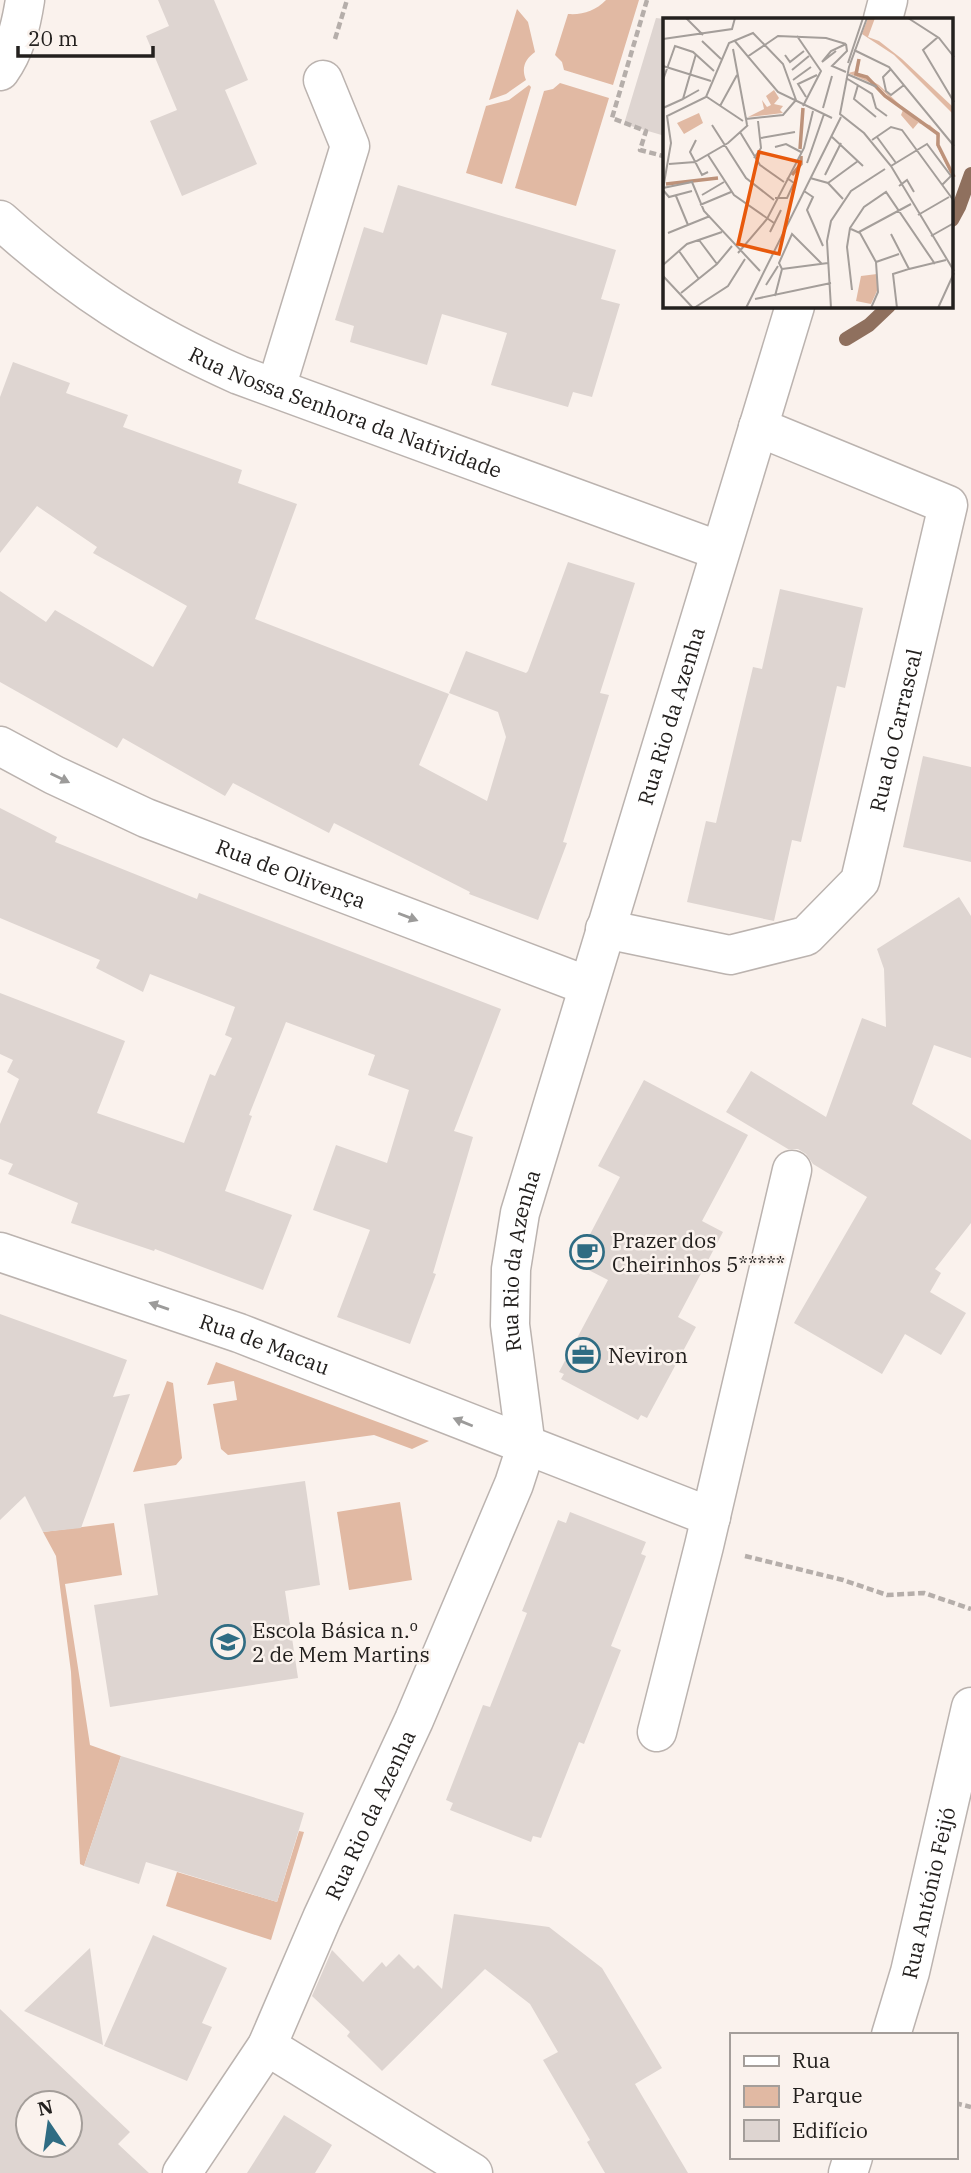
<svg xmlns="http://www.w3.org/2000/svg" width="971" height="2173" viewBox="0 0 971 2173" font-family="'IBM Plex Serif',serif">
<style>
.green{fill:#e1b9a3}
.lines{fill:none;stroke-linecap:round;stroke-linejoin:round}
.stream{stroke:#8f705e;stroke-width:14}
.building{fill:#ded5d1;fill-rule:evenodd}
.minor-casing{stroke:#bbb3af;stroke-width:41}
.path{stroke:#b5aeaa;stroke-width:4.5;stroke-dasharray:7 3.5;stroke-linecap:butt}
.minor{stroke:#fff;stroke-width:38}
.oneway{fill:#9c9b9a}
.labels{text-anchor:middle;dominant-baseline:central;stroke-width:5;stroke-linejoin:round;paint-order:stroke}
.street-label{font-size:21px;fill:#23201e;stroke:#faf2ed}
.poi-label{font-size:21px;fill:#23201e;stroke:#faf2ed;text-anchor:start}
.inset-river{fill:none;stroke:#bd927a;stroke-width:3.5}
.inset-road{fill:none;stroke:#a49e9a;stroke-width:2}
.view{fill:#e8590c;fill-opacity:0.15;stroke:#e8590c;stroke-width:3.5}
.inset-edge{fill:none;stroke:#23201e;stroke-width:3.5}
</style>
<rect width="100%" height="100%" fill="#faf2ed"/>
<path class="green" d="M606 0H639L613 85 564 70 562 62 555 55 568 14C583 15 595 11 606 0Z
M517 9 528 22 535 52C525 59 521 68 526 80L506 94 489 100Z
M560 83 609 98 576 206 515 188 544 91 553 89Z
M529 85 531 87 502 184 466 173 486 106 509 100Z
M216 1362 429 1441 412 1449 374 1435 228 1455 221 1449 213 1404 237 1400 234 1381 207 1385Z
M167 1381 173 1383 182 1458 176 1465 133 1472Z
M400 1502 412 1580 349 1590 337 1512Z
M114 1523 122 1575 65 1584 90 1745 121 1756 84 1866 80 1864 71 1672 56 1556 43 1532Z
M299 1831 304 1832 271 1940 166 1906 177 1872 277 1902Z"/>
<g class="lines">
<path class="stream" d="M952 220 959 207 971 174
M846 339 869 325 889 306"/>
</g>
<path class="building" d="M158 0H214L248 80 225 90 257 164 182 196 150 121 177 110 146 36 169 26Z
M656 18 665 19V136L624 124Z
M398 185 616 250 601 299 620 304 592 397 573 392 568 407 491 385 507 333 442 314 427 365 350 342 354 326 335 320 364 227 383 233Z
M13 362 70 383 66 393 128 415 123 427 242 470 238 483 297 504 255 619 449 694 419 765 487 801 506 737 498 712 449 693 466 651 526 673 528 671 568 562 635 583 600 693 609 695 563 842 567 843 538 920 469 894 470 892 334 823 329 833 233 783 225 796 123 738 117 748 0 682V591L46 622 55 610 153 667 187 606 93 553 97 547 37 506 0 553V397Z
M780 589 863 608 845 688 837 686 801 842 792 840 774 921 687 902 706 821 716 823 753 667 762 669Z
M923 756 971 767V862L903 847Z
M0 808 57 837 55 842 197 899 199 893 501 1009 454 1131 473 1137 433 1273 436 1274 410 1344 337 1317 370 1230 313 1210 336 1145 387 1163 409 1090 368 1075 375 1055 286 1022 249 1115 252 1116 225 1191 292 1215 263 1290 155 1249 154 1251 71 1223 78 1203 8 1174 13 1164 0 1159V1124L19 1079 7 1072 13 1060 0 1054V993L125 1041 97 1113 184 1143 210 1074 215 1076 232 1038 225 1035 235 1007 150 974 143 992 96 968 100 960 0 918Z
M959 897 971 916V1058L934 1045 912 1104 971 1140V1223L935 1269 941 1273 930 1292 966 1313 941 1355 905 1334 882 1374 794 1323 867 1197 813 1164 806 1154 798 1149H788L726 1112 751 1071 826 1117 862 1018 886 1027 884 969 877 949Z
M644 1080 748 1135 702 1221 723 1232 678 1317 696 1327 647 1418 641 1415 638 1420 561 1379 564 1374 559 1372 608 1280 575 1263 620 1177 598 1166Z
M0 1314 127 1360 113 1397 130 1394 81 1528 43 1532 25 1496 0 1520Z
M305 1481 320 1585 285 1591 298 1678 110 1707 94 1605 158 1595 144 1504Z
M570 1512 646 1542 641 1554 646 1556 611 1646 621 1650 584 1744 579 1742 541 1838 533 1836 531 1842 450 1810 453 1803 446 1800 483 1705 490 1707 527 1613 522 1611 558 1520 566 1523Z
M121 1756 304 1813 277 1902 146 1862 139 1884 84 1866Z
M454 1914 549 1927 602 1968 662 2068 635 2084 688 2173H605L587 2142 590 2140 543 2060 558 2052 530 2004 485 1969 382 2071 347 2036 350 2032 312 1996 332 1950 363 1982 382 1962 386 1967 399 1954 414 1969 418 1965 442 1989Z
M153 1935 227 1968 202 2023 212 2027 187 2081 104 2046Z
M90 1948 103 2045 24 2011Z
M0 2009 130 2132 118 2144 149 2173H0ZM28 2103H70V2145H28Z
M284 2115 332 2145 315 2173H247Z"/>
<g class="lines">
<g class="minor-casing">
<g id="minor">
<path d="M883 19 888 0"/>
<path d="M0 71C15 50 21 26 25 0"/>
<path id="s1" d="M0 220C77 289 144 333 239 375L720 551"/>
<path d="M276 388 350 146 323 80"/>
<path id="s2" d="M0 746 54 775 146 818 588 986"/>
<path id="s3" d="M605 929 730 955 806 936 860 881 948 505 758 427"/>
<path id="s4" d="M0 1252 239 1333 711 1517"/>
<path d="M657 1732 704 1546 792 1170"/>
<path id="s5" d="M891 2035 910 1972 971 1707"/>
<path d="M267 2046 473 2173"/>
<path id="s6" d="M182 2173 267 2046 322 1918 414 1720 514 1484 526 1447 510 1325 511 1269 520 1213 795 306"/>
<path d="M848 2173 853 2157"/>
</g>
</g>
<path class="path" d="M647 0 612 118 646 131 640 150 663 156
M335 39 347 0
M745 1556 843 1580 887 1595 924 1593 971 1609
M955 2103 971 2107"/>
<use href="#minor" class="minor"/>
</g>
<defs><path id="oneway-solid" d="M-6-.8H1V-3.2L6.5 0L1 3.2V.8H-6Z" transform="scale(1.75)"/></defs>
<g class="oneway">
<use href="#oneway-solid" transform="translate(60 778) rotate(26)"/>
<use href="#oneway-solid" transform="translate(408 917) rotate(21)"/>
<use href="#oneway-solid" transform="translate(159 1306) rotate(-161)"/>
<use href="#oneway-solid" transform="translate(463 1422) rotate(-158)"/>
</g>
<defs>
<g id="cafe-ring" transform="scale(1.75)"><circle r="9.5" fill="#faf2ed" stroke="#2f6c83" stroke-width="1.5"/><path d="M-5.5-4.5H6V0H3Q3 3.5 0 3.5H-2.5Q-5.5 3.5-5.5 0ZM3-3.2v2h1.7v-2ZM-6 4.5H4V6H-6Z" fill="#2f6c83"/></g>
<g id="office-ring" transform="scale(1.75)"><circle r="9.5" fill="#faf2ed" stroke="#2f6c83" stroke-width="1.5"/><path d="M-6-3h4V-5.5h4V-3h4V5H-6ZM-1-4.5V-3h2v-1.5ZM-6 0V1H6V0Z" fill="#2f6c83"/></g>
<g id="school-ring" transform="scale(1.75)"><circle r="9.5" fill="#faf2ed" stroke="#2f6c83" stroke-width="1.5"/><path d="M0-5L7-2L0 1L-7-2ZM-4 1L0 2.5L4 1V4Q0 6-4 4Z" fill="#2f6c83"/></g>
</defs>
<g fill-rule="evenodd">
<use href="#cafe-ring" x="587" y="1252"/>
<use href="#office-ring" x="583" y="1355"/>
<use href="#school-ring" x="228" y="1642"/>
</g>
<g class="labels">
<g class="street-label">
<text stroke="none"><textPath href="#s1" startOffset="399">Rua Nossa Senhora da Natividade</textPath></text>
<text stroke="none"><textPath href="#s6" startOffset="1561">Rua Rio da Azenha</textPath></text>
<text stroke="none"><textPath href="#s3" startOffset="438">Rua do Carrascal</textPath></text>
<text stroke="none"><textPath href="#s2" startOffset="318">Rua de Olivença</textPath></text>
<text stroke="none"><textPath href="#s6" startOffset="994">Rua Rio da Azenha</textPath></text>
<text stroke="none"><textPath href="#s4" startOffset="280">Rua de Macau</textPath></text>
<text stroke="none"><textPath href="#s6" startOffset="406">Rua Rio da Azenha</textPath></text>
<text stroke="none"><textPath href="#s5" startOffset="147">Rua António Feijó</textPath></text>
</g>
<g class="poi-label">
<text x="612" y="1240">Prazer dos<tspan x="612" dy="24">Cheirinhos 5*****</tspan></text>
<text x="608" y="1355">Neviron</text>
<text x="252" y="1630">Escola Básica n.º<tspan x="252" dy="24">2 de Mem Martins</tspan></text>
</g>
</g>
<g transform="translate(663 18)">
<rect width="290" height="290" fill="#faf2ed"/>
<path d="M205 0H212L205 19 216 23 239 41 290 89V96L231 37 199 16ZM197 41 195 55 216 67 256 105 267 107 277 117 275 125 290 161 273 126 275 117 263 107 255 105 250 111 238 97 240 92 215 68 185 55 193 53ZM111 72 116 80 111 86 120 88 117 92 120 95 85 99 101 91 99 82 104 89 108 87 103 78ZM36 95 40 105 21 116 14 105ZM214 256V273L208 286 193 283 198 258Z" fill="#e1b9a3"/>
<path class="inset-river" d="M196 41 193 56 204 59 222 78 275 116V127L291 159M137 131 140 90M129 157 138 146V138M3 166 55 160"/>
<path class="inset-road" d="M23 0 40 17M204 0 186 49 177 96 201 115 228 148 291 253M245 0 276 20 291 39M134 18 158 53 140 88M275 19 260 32 291 84M0 21 69 11 72 0M71 22 115 74 169 100M39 23 58 41M70 31 83 101M191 32 226 49 291 128M173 33 159 44 168 33 183 26M33 36 20 81 36 72M122 37 127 44 141 33M84 39 115 18 163 20 183 26M185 45 200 0M0 48 48 63M228 51 220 59 223 73 228 77 241 67M129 52 146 38M183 54 169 48 184 33 183 26M184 56 214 69M183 60 209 76 213 90 224 98M0 62 12 28 30 34 51 53M130 62 148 49M195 67 191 81 213 99M44 79 80 103M143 79 135 66 154 57M57 88 74 57M0 90 20 81M160 90 169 58M49 107 83 160 111 182M77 114 97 147 121 164M168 118 200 148M214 119 233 145M98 120 132 114M33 122 27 134 39 157 45 154M209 122 228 109 239 112 291 183M112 129 123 126 138 134M45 137 71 177 111 205M91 140 98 130 95 103M144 145 161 96M6 146 32 144 65 125 85 107M228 148 264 126 288 158 279 167M162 157 178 125M147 160 165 165 180 181M165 165 195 143M236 168 244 162 251 174M0 170 29 164 41 193 97 253M0 171 8 125 4 98 43 79 66 25 90 15 120 46 133 82 120 97 83 101 84 107M0 172 6 179 29 173M141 173 150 179 144 192 160 228M39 177 61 164M13 178 25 207M112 180H124L131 165 124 160M37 187 68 174M255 197 286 179M188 211 197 215 213 244 215 274 208 290M107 214 118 192M196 214 248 186M5 215 47 198M228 216 246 251 230 256 234 290M268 218 291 205M36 222 54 246M16 233 36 261M75 235 104 201 141 130 150 93M213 244 236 236M0 247 24 226 59 214M119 251 165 245M246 251 283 242M0 258 30 290M103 267 115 248M189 272 184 229 187 210 201 189 223 174 272 246M18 275 54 246 69 228M112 278 119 251 116 245 129 216 159 246M92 281 168 265M31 290 65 268 82 241M83 290 178 99M168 290 164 223 168 203 188 173 222 151M275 290 291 255"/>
<path class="view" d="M96 134 137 144 116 236 75 226Z"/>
<rect width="290" height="290" class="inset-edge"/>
</g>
<rect x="730" y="2033" width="228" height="126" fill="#faf2ed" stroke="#a49e9a" stroke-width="2"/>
<rect x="744" y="2056" width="35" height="10" fill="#ffffff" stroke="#a49e9a" stroke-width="2"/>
<text x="792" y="2068" font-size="21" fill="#23201e">Rua</text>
<rect x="744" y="2086" width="35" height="21" fill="#e1b9a3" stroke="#a49e9a" stroke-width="2"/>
<text x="792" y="2103" font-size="21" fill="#23201e">Parque</text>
<rect x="744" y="2120" width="35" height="21" fill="#ded5d1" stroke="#a49e9a" stroke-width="2"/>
<text x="792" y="2138" font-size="21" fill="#23201e">Edifício</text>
<g transform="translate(49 2124) rotate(347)"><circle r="33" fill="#faf2ed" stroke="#a49e9a" stroke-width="2"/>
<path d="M0-5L12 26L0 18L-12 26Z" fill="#2f6c83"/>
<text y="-10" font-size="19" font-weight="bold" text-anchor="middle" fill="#23201e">N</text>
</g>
<path d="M18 46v10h135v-10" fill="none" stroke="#23201e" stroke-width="3.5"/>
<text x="28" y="46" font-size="21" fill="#23201e" stroke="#faf2ed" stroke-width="5" paint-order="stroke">20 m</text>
</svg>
